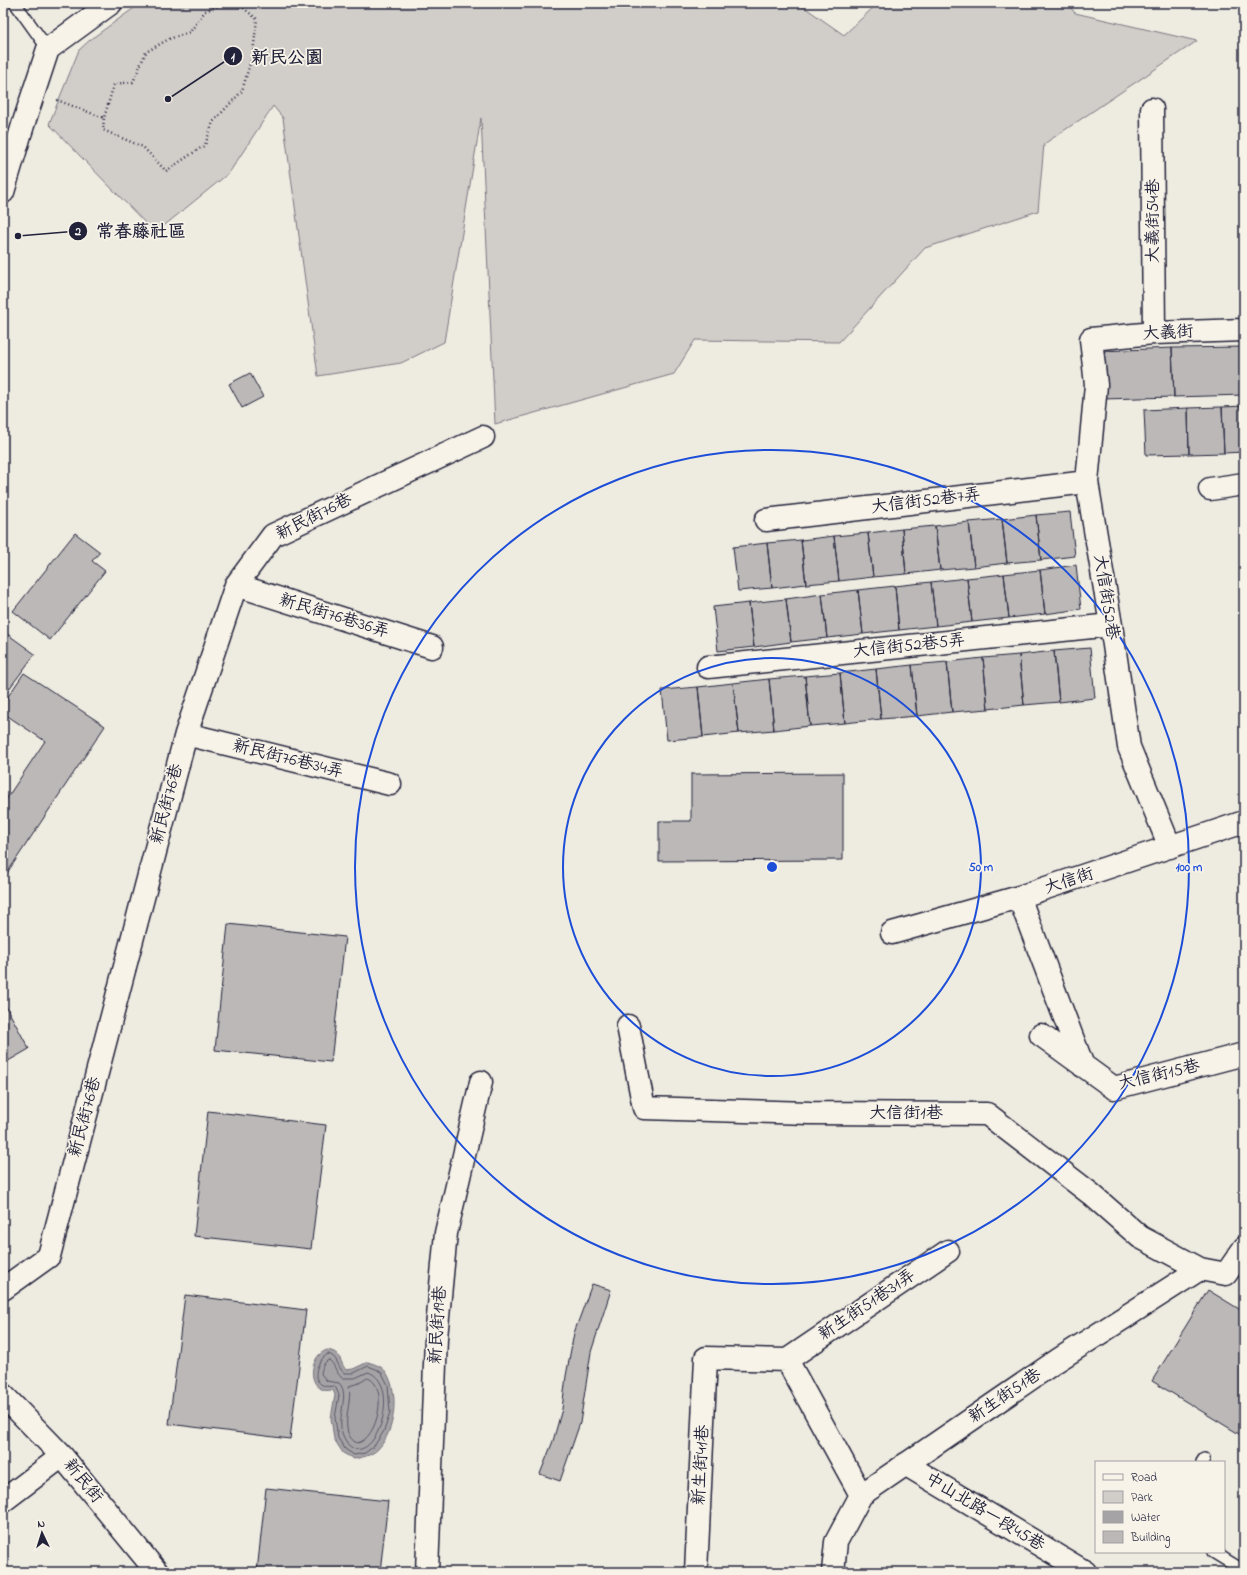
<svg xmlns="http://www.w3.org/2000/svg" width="1247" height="1575" viewBox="0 0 1247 1575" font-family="'Indie Flower','LXGW WenKai TC',sans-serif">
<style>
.built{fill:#dfdcd4}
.green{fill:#d1cdc9;stroke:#7a7882}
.water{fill:#a6a3a6;stroke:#716f7b}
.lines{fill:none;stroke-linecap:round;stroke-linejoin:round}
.shore{stroke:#575666;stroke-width:1}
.building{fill:#bbb8b7;stroke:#22223b}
.service-casing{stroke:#22223b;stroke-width:14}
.minor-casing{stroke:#22223b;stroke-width:25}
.path{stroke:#22223b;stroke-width:2.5;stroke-dasharray:1 3;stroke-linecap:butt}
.service{stroke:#f7f3e8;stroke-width:11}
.minor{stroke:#f7f3e8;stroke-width:22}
.ring{fill:none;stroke:#1d4ed8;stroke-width:2}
.labels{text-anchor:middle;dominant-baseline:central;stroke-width:3.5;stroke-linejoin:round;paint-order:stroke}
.street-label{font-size:17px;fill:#22223b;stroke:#f7f3e8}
.centre{fill:#1d4ed8;stroke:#f7f3e8;stroke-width:2}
.ring-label{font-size:12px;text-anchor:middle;font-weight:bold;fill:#1d4ed8;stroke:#f7f3e8;stroke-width:3.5;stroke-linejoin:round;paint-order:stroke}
.leader{fill:none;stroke:#22223b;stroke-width:1.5}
.callout-dot{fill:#22223b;stroke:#f7f3e8;stroke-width:1.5}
.mark-label{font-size:12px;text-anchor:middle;font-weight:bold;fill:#fff}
.callout-label{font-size:18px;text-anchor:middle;font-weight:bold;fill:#22223b;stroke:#f7f3e8;stroke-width:3.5;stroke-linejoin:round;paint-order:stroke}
</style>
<rect width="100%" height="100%" fill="#eeebe1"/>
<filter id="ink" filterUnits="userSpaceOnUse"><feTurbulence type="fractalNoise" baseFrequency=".025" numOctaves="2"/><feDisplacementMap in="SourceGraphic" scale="8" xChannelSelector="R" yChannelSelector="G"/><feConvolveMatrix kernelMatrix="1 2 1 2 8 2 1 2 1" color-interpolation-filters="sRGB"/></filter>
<g filter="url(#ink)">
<path class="built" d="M43 3H71L66 7 47 8Z"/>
<path class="green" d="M141 3H791L804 7 844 35 878 3H1067L1075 13 1197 41 1044 144 1038 211 925 248 839 342 695 340 674 374 495 424 481 118 444 342 401 363 318 376 283 118 273 106 229 173 155 233 49 124 79 50 91 39Z"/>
<path class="water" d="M327 1350C343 1353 338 1360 346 1370L353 1369 368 1362C374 1364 382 1366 386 1372 400 1393 395 1433 377 1450 370 1456 363 1457 354 1459L343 1453 334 1439 331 1418 335 1395 333 1390C331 1390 326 1391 324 1390 309 1385 310 1365 319 1355 321 1353 324 1351 327 1350Z"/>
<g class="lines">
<path class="shore" d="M328 1354C338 1356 337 1367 344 1373H354L368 1366 376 1369 382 1373 388 1385 390 1413 384 1431 374 1446 365 1453 354 1455 345 1449 338 1438 335 1418 339 1395 335 1386C332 1386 328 1387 325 1386 309 1381 317 1360 328 1354Z
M329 1360C335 1364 335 1372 342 1378H355L368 1372C400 1382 380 1455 355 1449 351 1448 348 1445 346 1441 332 1421 352 1396 339 1383L327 1381 321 1374C322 1368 323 1362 329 1360Z
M368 1378C389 1385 378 1440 357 1443 337 1433 353 1403 349 1386L359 1383Z"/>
</g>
<path class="building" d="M1243 347 1244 395 1174 397 1172 348Z
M1172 348 1174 397 1103 399 1102 351Z
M250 373 263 397 242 408 229 384Z
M1244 406V452L1224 453 1222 407Z
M1222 407 1224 453 1189 454 1188 408Z
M1188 408 1189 454 1146 455 1144 410Z
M1070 512 1075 556 1041 560 1036 515Z
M1036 515 1041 560 1007 563 1002 519Z
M1002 519 1007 563 974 567 969 522Z
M969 522 974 567 940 570 935 526Z
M935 526 940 570 906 574 902 529Z
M902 529 906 574 873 577 868 533Z
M75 533 100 552 92 561 105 571 50 640 13 611Z
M868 533 873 577 839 581 834 536Z
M834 536 839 581 806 584 801 540Z
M801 540 806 584 772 588 767 543Z
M767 543 772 588 738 591 733 547Z
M1076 565 1081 609 1045 614 1040 570Z
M1040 570 1045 614 1009 618 1004 574Z
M1004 574 1009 618 972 622 967 578Z
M967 578 972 622 936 626 931 582Z
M931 582 936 626 899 630 895 586Z
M895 586 899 630 863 634 858 590Z
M858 590 863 634 827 638 822 594Z
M822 594 827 638 791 642 786 599Z
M786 599 791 642 754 647 749 603Z
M749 603 754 647 718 651 713 607Z
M3 631 35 654 3 697Z
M1090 648 1095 698 1059 702 1054 651Z
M1054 651 1059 702 1024 705 1019 655Z
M1019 655 1024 705 988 709 983 658Z
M983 658 988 709 952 712 947 662Z
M947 662 952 712 917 716 912 665Z
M912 665 917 716 881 719 876 669Z
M876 669 881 719 845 723 840 673Z
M24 673 105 726 3 879V804L45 741 3 713V704Z
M840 673 845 723 810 726 805 676Z
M805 676 810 726 774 730 769 679Z
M769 679 774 730 739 733 733 683Z
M733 683 739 733 703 737 698 687Z
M698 687 703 737 667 740 662 690Z
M843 773V860L659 861V821H691V774Z
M228 924 345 937 331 1062 215 1050Z
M3 1001 29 1049 3 1064Z
M208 1111 326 1125 311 1249 194 1236Z
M592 1284 611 1290 591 1352 580 1423 560 1481 540 1474 553 1441 562 1409 566 1376 574 1333Z
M1208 1290 1244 1312V1437L1152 1381Z
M185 1295 306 1310 290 1439 169 1424Z
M266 1488 388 1501 380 1572H257Z"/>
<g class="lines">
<g class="service-casing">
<path id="service" d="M15 3 48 49
M1202 1462 1204 1459
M1213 1552 1244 1571"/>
</g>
<g class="minor-casing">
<path id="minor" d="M1152 109 1154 333
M3 192 23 125 48 49 111 3
M1210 489 1244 484
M766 520 1087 482
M236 585 432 647
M708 667 1111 625
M186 734 390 784
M1170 847 1129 747 1111 625 1087 482 1096 385 1091 339 1154 333 1244 330
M1019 897 1083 1066
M892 933 1019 897 1244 822
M628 1026 644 1108 810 1113 987 1114 1091 1194 1140 1237 1200 1269
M1041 1035 1114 1088 1244 1054
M3 1289 49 1256 186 734 236 585 273 535 483 437
M787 1360 948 1251
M3 1395 62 1456 157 1572
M905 1464 1085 1572
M3 1501 62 1456
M427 1572 436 1338 446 1233 481 1082
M696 1572 706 1358 787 1360 861 1495
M833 1572 836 1542 861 1495 1058 1360 1200 1269 1226 1274 1244 1248"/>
</g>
<path class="path" d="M57 100 104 118 114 84 133 82 146 52 169 39 190 32 205 11 224 4 242 7 257 19 253 53 242 91 213 122 205 145 166 171 143 147 103 130 104 118"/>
<use href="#service" class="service"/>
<use href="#minor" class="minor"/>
</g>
</g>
<g class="ring">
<circle cx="772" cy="867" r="209"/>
<circle cx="772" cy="867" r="417"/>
</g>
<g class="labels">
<g class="street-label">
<text transform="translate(1153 221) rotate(-90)">大義街54巷</text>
<text transform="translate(1168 333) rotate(-3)">大義街</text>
<text transform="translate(926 501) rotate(-7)">大信街52巷7弄</text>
<text transform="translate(314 517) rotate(-27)">新民街76巷</text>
<text transform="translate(1106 597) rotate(81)">大信街52巷</text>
<text transform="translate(334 616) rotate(17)">新民街76巷36弄</text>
<text transform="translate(909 646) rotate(-6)">大信街52巷5弄</text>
<text transform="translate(288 759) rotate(14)">新民街76巷34弄</text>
<text transform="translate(167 804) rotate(-75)">新民街76巷</text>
<text transform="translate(1069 881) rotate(-18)">大信街</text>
<text transform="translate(1159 1075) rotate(-13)">大信街15巷</text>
<text x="906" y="1113">大信街1巷</text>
<text transform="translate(85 1117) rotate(-75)">新民街76巷</text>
<text transform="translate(867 1305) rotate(-34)">新生街51巷31弄</text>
<text transform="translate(438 1325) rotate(-86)">新民街19巷</text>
<text transform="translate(1005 1396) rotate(-34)">新生街51巷</text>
<text transform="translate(701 1465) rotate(-87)">新生街41巷</text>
<text transform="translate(83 1481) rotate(51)">新民街</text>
<text transform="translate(985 1512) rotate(31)">中山北路一段45巷</text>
</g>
</g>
<circle cx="772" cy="867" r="6" class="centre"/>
<g class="ring-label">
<text x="981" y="871">50 m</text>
<text x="1189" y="871">100 m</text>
</g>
<path class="leader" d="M168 99L233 56M18 236L78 231"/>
<g class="callout-dot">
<circle cx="168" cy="99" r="4"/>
<circle cx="18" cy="236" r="4"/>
<circle cx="233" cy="56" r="10"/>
<circle cx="78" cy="231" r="10"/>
</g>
<g class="mark-label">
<text x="233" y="61">1</text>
<text x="78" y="235">2</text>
</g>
<g class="callout-label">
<text x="287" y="63">新民公園</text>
<text x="141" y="237">常春藤社區</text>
</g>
<rect width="1247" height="1575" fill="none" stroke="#f7f3e8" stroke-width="16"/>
<rect x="8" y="8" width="1231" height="1559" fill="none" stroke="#22223b" stroke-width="1.5" filter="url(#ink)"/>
<rect x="1095" y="1461" width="130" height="92" fill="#f7f3e8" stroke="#a29fa3"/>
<rect x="1103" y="1474" width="20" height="6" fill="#f7f3e8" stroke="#a29fa3"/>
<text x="1131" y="1481" font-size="12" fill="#22223b">Road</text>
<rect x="1103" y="1491" width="20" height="12" fill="#d1cdc9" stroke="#a29fa3"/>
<text x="1131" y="1501" font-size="12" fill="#22223b">Park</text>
<rect x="1103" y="1511" width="20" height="12" fill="#a6a3a6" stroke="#a29fa3"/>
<text x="1131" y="1521" font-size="12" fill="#22223b">Water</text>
<rect x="1103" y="1531" width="20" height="12" fill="#bbb8b7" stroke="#a29fa3"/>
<text x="1131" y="1541" font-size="12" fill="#22223b">Building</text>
<g transform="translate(42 1533) rotate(356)" stroke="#f7f3e8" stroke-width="3" paint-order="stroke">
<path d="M0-3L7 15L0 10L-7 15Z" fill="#22223b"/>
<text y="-6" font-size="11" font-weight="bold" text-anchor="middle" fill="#22223b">N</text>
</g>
</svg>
